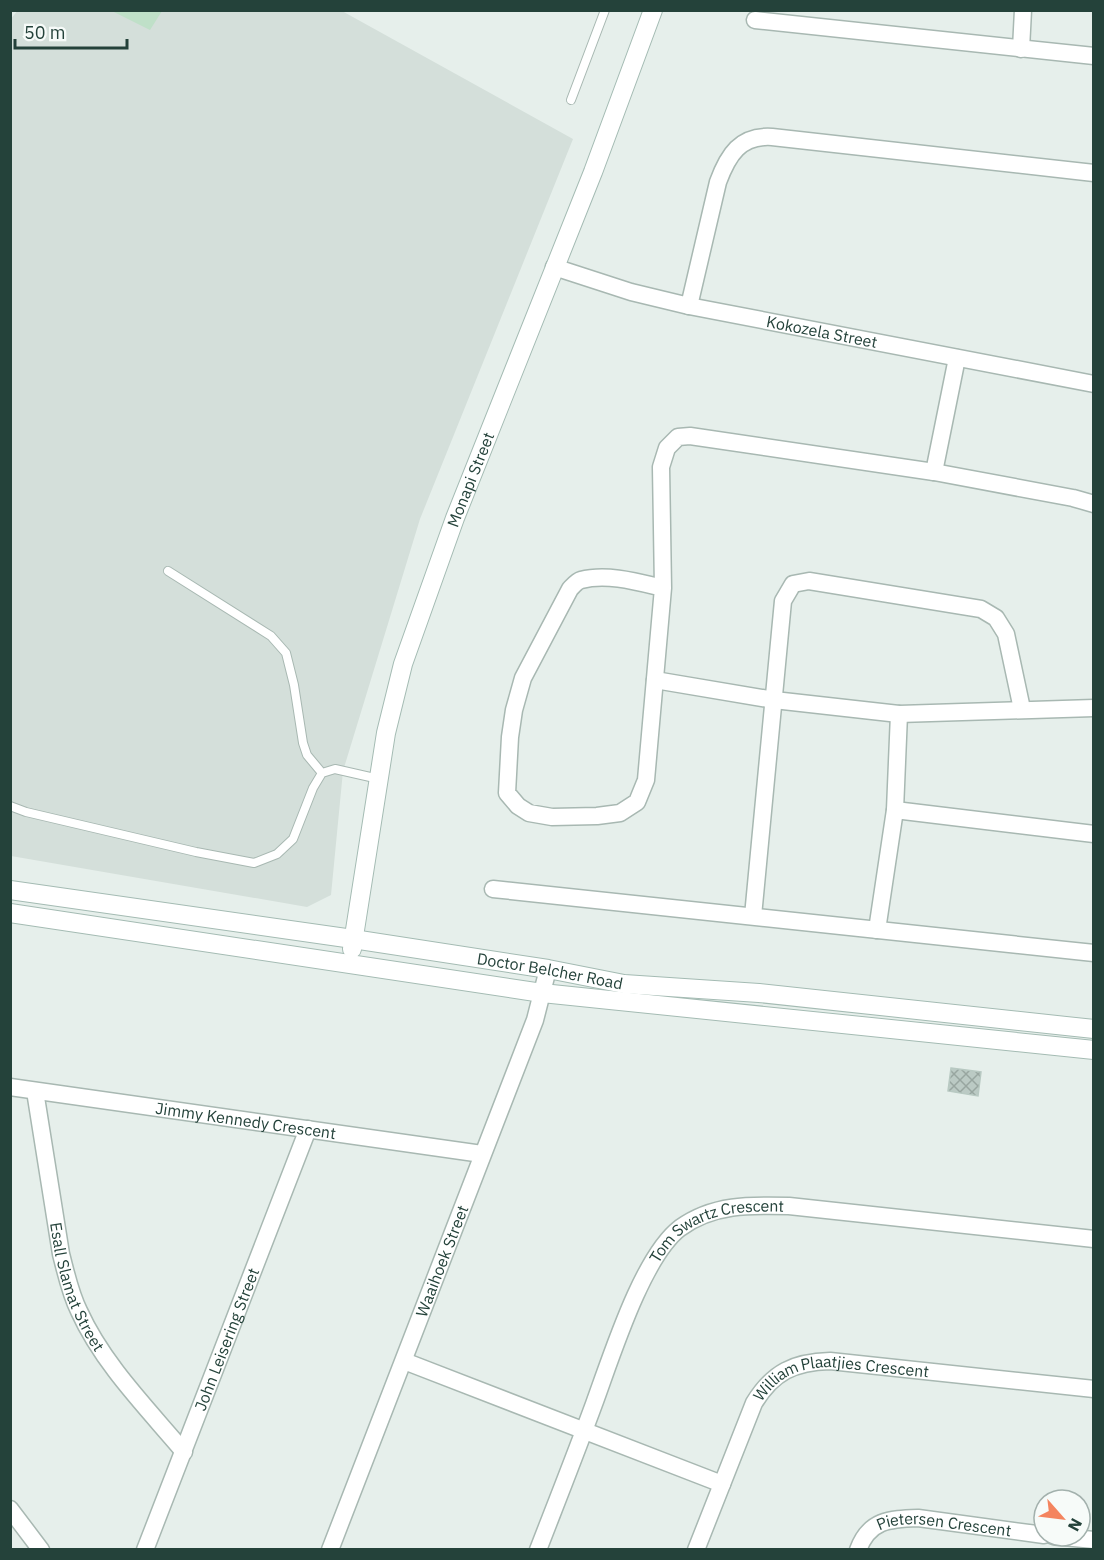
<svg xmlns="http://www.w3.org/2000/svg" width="1104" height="1560" viewBox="0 0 1104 1560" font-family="'IBM Plex Sans',sans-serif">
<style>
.built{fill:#d4dfda}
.green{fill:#bfe0c8}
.building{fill:url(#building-cross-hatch);stroke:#b8c9c2;stroke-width:1.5}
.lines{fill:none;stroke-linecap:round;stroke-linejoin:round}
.lane-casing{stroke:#a8b8b2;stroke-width:10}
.street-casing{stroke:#a8b8b2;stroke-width:19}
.secondary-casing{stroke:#a4bbb3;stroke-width:20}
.lane{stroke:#fff;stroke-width:8}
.street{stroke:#fff;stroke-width:16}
.secondary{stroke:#fff;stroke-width:18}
.labels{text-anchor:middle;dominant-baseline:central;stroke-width:4.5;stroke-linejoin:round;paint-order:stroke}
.street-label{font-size:16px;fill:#24423a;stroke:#f7fbf9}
</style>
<defs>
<pattern id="building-cross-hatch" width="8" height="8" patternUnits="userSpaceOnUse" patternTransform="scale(1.5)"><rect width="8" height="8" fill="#bbcac4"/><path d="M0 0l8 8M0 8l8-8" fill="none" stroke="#98a6a0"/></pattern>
</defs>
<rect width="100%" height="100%" fill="#e6efeb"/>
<path class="built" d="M18 10 342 11 573 139 420 519 343 771 331 895 307 907 11 856 10 20Z"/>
<path class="green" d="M112 11H162L150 30Z"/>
<path class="building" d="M951 1068 981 1072 978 1096 948 1091Z"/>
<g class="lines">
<g class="lane-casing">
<path id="lane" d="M571 100 605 10
M168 571 271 636 286 653 294 685 303 743 307 755 322 773
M10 806 26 812 196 852 254 863 277 854 293 839 313 788 322 773 335 769 379 779"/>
</g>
<g class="street-casing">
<g id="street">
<path d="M755 20 1094 56"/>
<path d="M1021 49 1023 10"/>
<path id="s1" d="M554 267 631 292 689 306 1094 384"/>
<path d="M689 306 718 182C728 155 740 135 772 137L1094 173"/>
<path d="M934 472 957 358"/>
<path d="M663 588C638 582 607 573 581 580 577 581 573 586 570 589L523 678 514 710 510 737 507 793 518 806 529 813 552 817 597 816 620 813 637 802 646 780 663 588 661 467 667 448 678 437 690 436 934 472 1073 498 1094 504"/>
<path d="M655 680 774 700 899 714 1094 708"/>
<path d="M895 810 1094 834"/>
<path d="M493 889 1094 953"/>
<path d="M753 916 783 601 793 584 809 581 981 609 996 618 1006 634 1022 709"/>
<path d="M877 930 895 810 899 714"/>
<path id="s2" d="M10 1087 482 1154"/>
<path id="s3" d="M35 1091 61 1254C66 1273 70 1293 79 1311 103 1364 147 1408 184 1452"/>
<path d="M404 1361 722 1484"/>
<path d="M10 1509 41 1550"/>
<path d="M1053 1536 1094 1540"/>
<path id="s4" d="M145 1550 308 1129"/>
<path id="s5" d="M330 1550 535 1020 548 969"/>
<path id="s6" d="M538 1550C557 1501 576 1453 594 1404 611 1358 642 1257 680 1228 713 1204 750 1205 789 1206L1094 1239"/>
<path id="s7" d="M696 1550 754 1403C773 1372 794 1362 830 1361L1094 1389"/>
<path id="s8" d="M858 1550C869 1520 889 1519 918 1518L1044 1535"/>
</g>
</g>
<g class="secondary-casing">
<g id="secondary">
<path id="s9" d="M10 890 353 939 548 969 624 984 759 993 1094 1029"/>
<path d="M10 913 542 993 1094 1050"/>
<path id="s10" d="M352 949 386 733 403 664 455 518 593 172 653 10"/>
</g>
</g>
<use href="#lane" class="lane"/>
<use href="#street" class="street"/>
<use href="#secondary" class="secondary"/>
</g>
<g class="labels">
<g class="street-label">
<text stroke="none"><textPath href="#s1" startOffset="276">Kokozela Street</textPath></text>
<text stroke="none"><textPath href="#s10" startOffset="486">Monapi Street</textPath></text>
<text stroke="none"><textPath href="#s9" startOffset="546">Doctor Belcher Road</textPath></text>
<text stroke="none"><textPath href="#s2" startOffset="238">Jimmy Kennedy Crescent</textPath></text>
<text stroke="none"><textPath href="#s6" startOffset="387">Tom Swartz Crescent</textPath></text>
<text stroke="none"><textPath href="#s5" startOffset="310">Waaihoek Street</textPath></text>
<text stroke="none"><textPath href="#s3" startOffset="201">Esall Slamat Street</textPath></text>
<text stroke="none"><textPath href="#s4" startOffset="226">John Leisering Street</textPath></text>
<text stroke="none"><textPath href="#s7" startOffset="256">William Plaatjies Crescent</textPath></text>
<text stroke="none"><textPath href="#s8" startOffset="100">Pietersen Crescent</textPath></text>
</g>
</g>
<rect width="1104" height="1560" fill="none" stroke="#24423a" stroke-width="24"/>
<g transform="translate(1062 1518) rotate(118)"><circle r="28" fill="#f7fbf9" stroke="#a3b1ad" stroke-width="1.5"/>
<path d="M0-4.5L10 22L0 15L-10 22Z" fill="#f4845f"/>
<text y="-9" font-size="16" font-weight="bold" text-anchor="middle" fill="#24423a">N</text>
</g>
<path d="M15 39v9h112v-9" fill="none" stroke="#24423a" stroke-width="3"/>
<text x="24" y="39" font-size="18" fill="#24423a" stroke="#f7fbf9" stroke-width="4.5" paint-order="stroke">50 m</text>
</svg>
